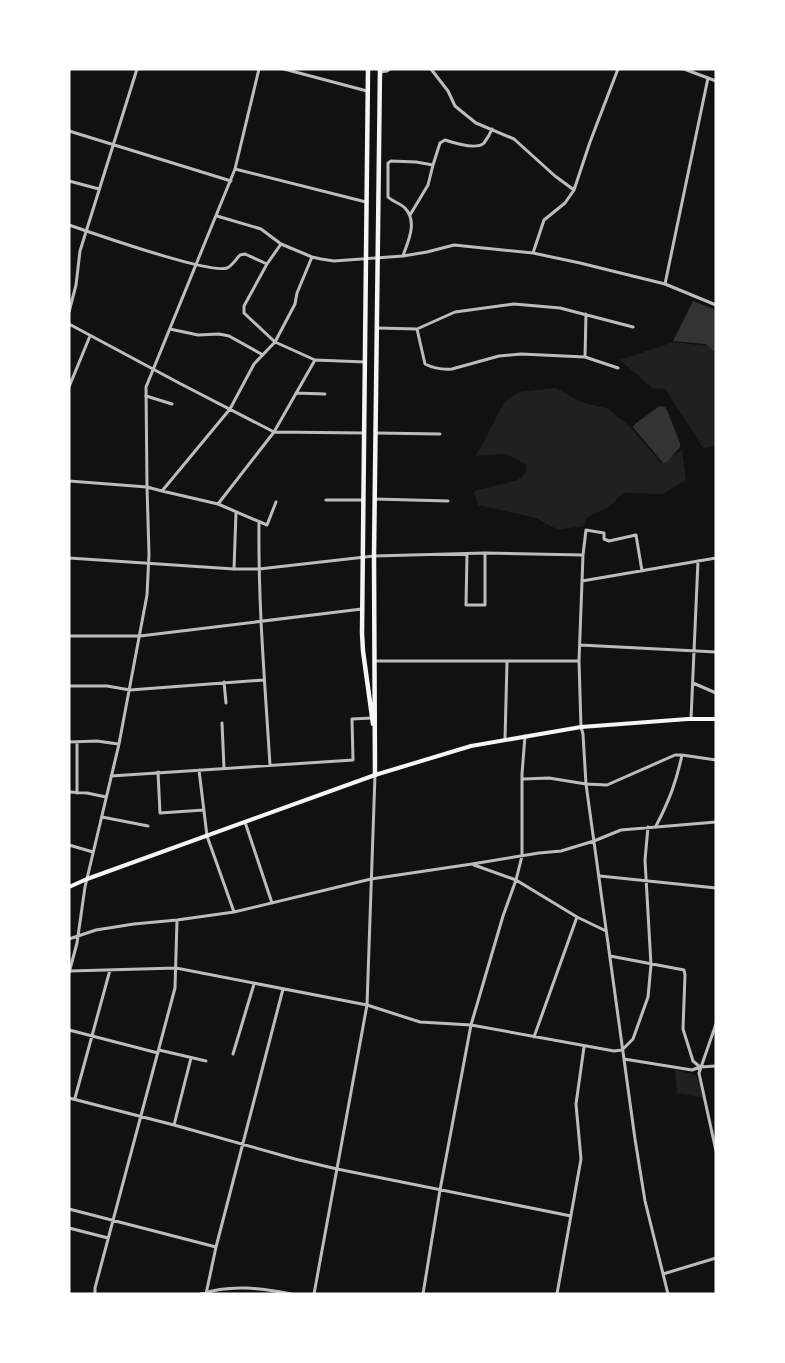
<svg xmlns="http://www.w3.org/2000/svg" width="785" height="1363" viewBox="0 0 785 1363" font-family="Barlow,sans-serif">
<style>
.green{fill:#202020}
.water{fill:#333}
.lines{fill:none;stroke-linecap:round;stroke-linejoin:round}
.minor{stroke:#bcbcbc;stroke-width:3}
.tertiary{stroke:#bcbcbc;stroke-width:3}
.secondary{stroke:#f5f5f5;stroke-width:4}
.primary{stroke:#f5f5f5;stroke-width:4.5}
</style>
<rect width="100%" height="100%" fill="#111"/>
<path class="green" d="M673 342 708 346 716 355V446L703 448 665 388 653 389 620 360Z
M556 388 581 402 609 409 629 426 661 463 682 450 686 480 663 494 624 493 608 507 588 517 584 526 558 530 536 518 478 505 474 491 518 480 527 471 526 464 506 454 476 456 505 401 519 392Z
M675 1070 696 1075 703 1098 677 1093Z"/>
<path class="water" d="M693 301 716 310V354L708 346 705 344 673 341Z
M660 406 665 407 667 410 680 443V447L667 462 663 463 633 427 636 423Z"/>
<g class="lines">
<path class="minor" d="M284 69 367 91
M431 69 448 91 455 106 466 115 476 123 514 139 555 176 574 190
M380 72 387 71 390 69
M69 131 231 181
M235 169 366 202
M69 181 99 189
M410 215 428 185 433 165 440 143 445 140C454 143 477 150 484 143 487 139 490 134 492 129
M217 216 261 229 281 244 312 257 321 259 334 261 403 256 427 252 454 245 533 253 580 263 665 284 716 305
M69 225C92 233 210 274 227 268 232 266 236 259 240 255L245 254 267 264 281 244
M533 253 544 220 565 203 574 190 590 142 618 69
M403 256C408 241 418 222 405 208 400 203 393 202 388 197V163L391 161 416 162 433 165
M267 264 244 306V313L275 342 315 360 365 362
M665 284 708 78
M69 312 76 285 80 251 137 69
M69 324 179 383 274 432 364 433
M377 328 417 329 455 312 514 304 560 308 633 327
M170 329 198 335 219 334 229 336 263 355
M417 329 425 364C433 368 442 370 452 369L499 356 521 354 585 357 618 368
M585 357 586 314
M69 387 90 336
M296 393 325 394
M146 396 172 404
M376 433 440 434
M69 481 147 487 162 491 218 504 267 525 276 502
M162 491 230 409 254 364 275 342 295 304 297 293 312 257
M375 499 448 501
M326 500H363
M218 504 274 432 315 360
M259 523C258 604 265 684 270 765
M467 554 466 605H485V553
M583 555 586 530 604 533V539L609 541 636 535 642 571
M374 556 485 553 583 555 579 661 581 727 583 734 586 784 635 1139 645 1201 668 1294
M234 569 236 512
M582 581 716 558
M69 636H140L362 609
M580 645 716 652
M375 661H579
M224 682 226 703
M693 683 716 693
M69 686H107L130 690 264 680
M691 719 698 561
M222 723 224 768
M505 739 507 662
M69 742 97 741 118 744
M77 742V793
M199 770 207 836 234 912
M158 772 160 813 204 810
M111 776 353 760 352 719 372 718
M523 779 549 778 586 784 607 785 675 755H682L716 760
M69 792 87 793 106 797
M102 817 148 826
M245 822 272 903
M656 826C669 801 676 783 682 755
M69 845 93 852
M474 865 516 880 577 917 606 931
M600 876 716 888
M69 939 96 930 134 924 177 920 234 912 371 879 472 864 539 853 561 851 594 841 621 830 716 822
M610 956 684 970 685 975 683 1029 693 1061 700 1067
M70 971 176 968 367 1005 420 1022 471 1025 614 1051 622 1050 633 1039 648 997 651 965 645 860 648 827
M69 973 77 943 85 887 119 744 147 595 149 554 147 487
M716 1024 699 1073 716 1151
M69 1030 158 1053
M534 1037 577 917
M159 1050 206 1061
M233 1054 254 984
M624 1059 692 1070 700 1067 716 1066
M69 1098 174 1125 295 1159 337 1169 571 1216
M75 1098 110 970
M174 1125 191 1058
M69 1209 216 1247
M69 1228 108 1238
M663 1274 716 1258
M95 1294V1288L175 988 177 920
M201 1294C230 1284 261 1288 291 1294
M206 1294 216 1247 283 989
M423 1294 440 1190 471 1025 503 916 516 880 522 856V774L525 736
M557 1294 581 1159 576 1104 584 1047"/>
<path class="tertiary" d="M684 69 716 81
M147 487 146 387 235 169 259 69
M69 558 234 569H259L374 556
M314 1294 367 1005 375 775"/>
<path class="secondary" d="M69 887 87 879 375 775 471 746 581 727 688 719H716"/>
<path class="primary" d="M368 69 362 633 363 651 373 724
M375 775 374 556 380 69"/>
</g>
<rect width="785" height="1363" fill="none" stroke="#ffffff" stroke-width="141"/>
</svg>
